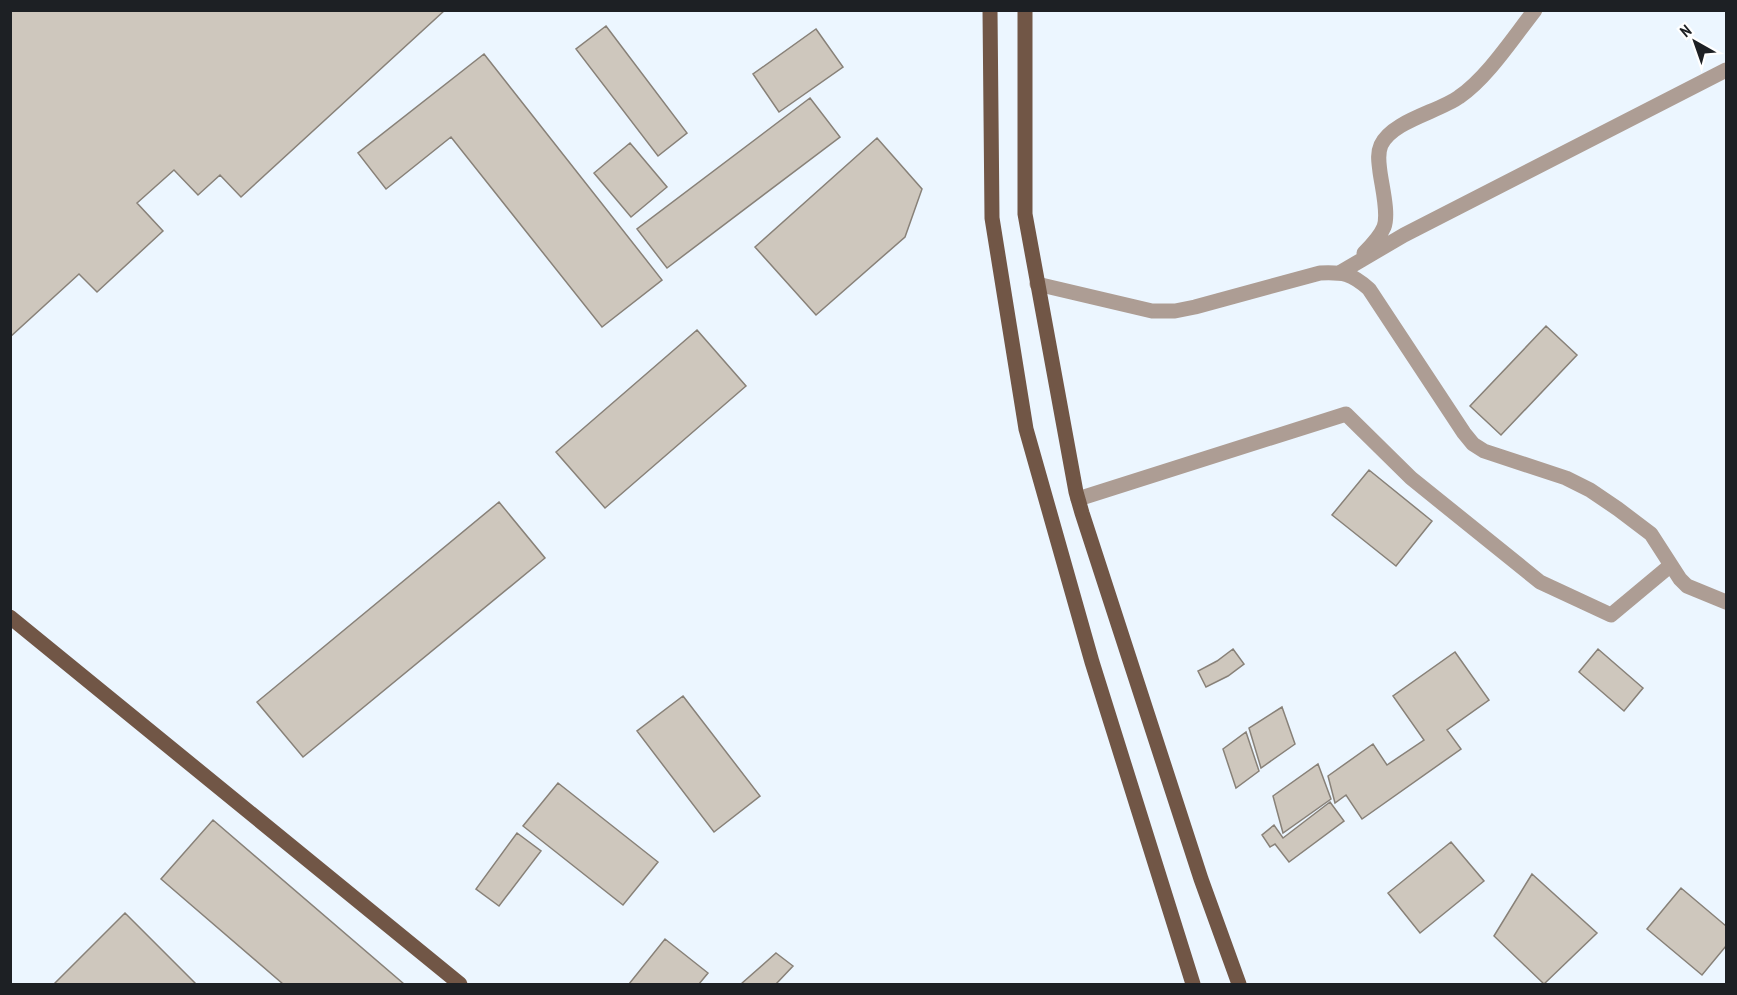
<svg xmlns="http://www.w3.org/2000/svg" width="1737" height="995" viewBox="0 0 1737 995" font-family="'PT Sans Narrow',sans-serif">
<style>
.building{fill:#cec7bd;stroke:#888178;stroke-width:1.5}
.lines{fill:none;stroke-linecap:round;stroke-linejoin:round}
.minor{stroke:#ad9d94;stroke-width:15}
.major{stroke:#715646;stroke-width:15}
</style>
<rect width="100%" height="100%" fill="#ecf6ff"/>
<path class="building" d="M10 10H445L241 197 220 175 198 195 174 170 137 203 163 231 97 292 79 274 10 337Z
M606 26 687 133 658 156 576 49Z
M816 29 843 67 779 112 753 74Z
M484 54 662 280 602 327 451 137 386 189 358 153Z
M810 98 840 137 667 268 637 229Z
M877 138 922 189 905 237 816 315 755 247Z
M630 143 667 187 631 217 594 173Z
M1546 326 1577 355 1501 435 1470 406Z
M697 330 746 386 605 508 556 452Z
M1369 470 1432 521 1396 566 1332 515Z
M499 502 545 558 303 757 257 702Z
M1233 649 1244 664 1228 676 1206 687 1198 671 1217 661Z
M1598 649 1643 688 1624 711 1579 672Z
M1455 652 1489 700 1447 730 1461 749 1362 819 1346 795 1335 803 1328 776 1373 744 1387 765 1424 740 1393 696Z
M683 696 760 796 714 832 637 731Z
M1282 707 1295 744 1261 768 1249 728Z
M1246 732 1259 771 1236 788 1223 749Z
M1318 764 1331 799 1283 833 1273 796Z
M558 783 658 862 623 905 523 826Z
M1330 802 1344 821 1289 862 1275 844 1270 847 1262 835 1274 825 1283 838Z
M213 820 404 984H283L161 879Z
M517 833 541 851 499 906 476 889Z
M1451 842 1484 881 1420 933 1388 893Z
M1532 874 1597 933 1544 984 1494 936Z
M1681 888 1726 926V946L1702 975 1647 929Z
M125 913 196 984H54Z
M665 939 708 973 699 984H629Z
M776 953 793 966 776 984H741Z"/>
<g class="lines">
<path class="minor" d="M1364 253C1372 245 1380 237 1384 227 1389 214 1382 187 1380 172 1379 163 1377 154 1381 145 1392 121 1438 112 1459 97 1487 78 1513 38 1535 10
M1341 272 1404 235 1726 70
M1037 284 1152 311H1175L1195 307 1320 273C1343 272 1351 273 1369 289L1464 433 1473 444 1484 451 1566 478 1590 490 1618 509 1651 534 1680 579 1687 586 1726 602
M1078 499 1346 414 1411 478 1540 582 1611 615 1671 565"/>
<path class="major" d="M990 10 992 218 1026 429 1092 662 1193 984
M1025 10V214L1076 492 1082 513 1201 879 1239 984
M10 617 460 984"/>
</g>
<rect width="1737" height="995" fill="none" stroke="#1d2024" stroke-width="24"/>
<g transform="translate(1695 42) rotate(320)" stroke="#ffffff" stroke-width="4.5" paint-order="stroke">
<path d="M0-4.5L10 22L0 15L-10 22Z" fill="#1d2024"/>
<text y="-9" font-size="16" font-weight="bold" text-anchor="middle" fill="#1d2024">N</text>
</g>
</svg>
